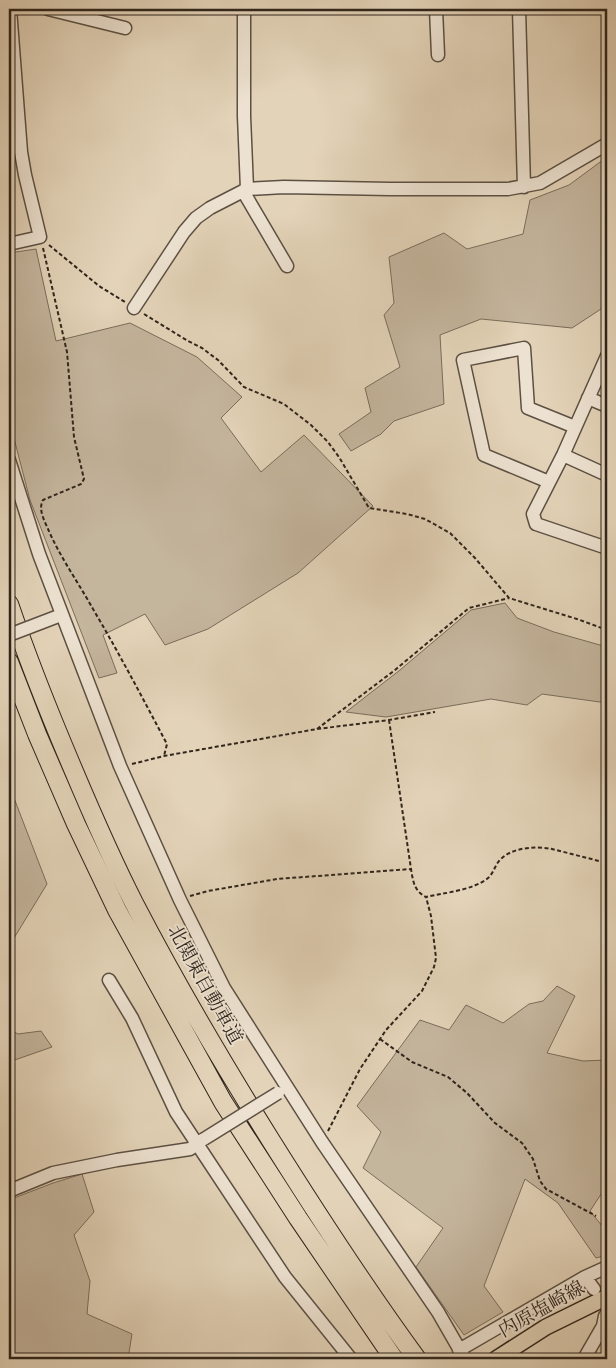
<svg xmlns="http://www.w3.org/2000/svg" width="616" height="1368" viewBox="0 0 616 1368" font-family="'IM FELL English','Noto Serif JP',serif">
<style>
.green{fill:#c4b59d;stroke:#7a6d5c}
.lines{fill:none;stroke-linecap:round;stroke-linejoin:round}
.minor-casing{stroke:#5c5043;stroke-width:15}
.major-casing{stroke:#2f251c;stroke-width:18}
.highway-casing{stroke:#2f251c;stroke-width:20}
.path{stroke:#2f251c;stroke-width:2;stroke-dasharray:4 2.5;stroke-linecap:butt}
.minor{stroke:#ede2d1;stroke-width:12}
.major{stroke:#e3d3b8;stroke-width:15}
.highway{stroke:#e3d3b8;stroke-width:18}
.minor-bridge-casing{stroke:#5c5043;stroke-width:15;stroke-linecap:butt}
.minor-bridge{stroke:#ede2d1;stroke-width:12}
.labels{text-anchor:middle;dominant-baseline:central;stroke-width:4;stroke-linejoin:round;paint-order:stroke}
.street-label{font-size:19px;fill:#2f251c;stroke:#ede2d1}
</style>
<rect width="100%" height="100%" fill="#e3d3b8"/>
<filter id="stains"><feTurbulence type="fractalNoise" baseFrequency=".004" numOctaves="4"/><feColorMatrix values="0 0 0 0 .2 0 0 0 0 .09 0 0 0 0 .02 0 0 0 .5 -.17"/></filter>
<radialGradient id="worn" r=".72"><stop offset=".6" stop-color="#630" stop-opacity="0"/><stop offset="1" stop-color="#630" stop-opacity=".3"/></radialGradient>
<path class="green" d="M607 157V300L601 309 572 328 481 319 440 335 444 404 394 421 381 434 351 451 339 434 371 412 365 388 400 367 384 315 394 303 389 257 444 233 467 249 523 234 530 200 569 185Z
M36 249 56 341 130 323 197 357 242 397 221 418 261 472 304 435 373 506 298 573 208 629 165 645 145 614 103 635 117 673 99 678 30 500 9 419V253Z
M505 603 517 618 554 632 607 647V703L542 694 527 705 491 699 386 717 346 712 400 670 471 610Z
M9 785 47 884 11 943 9 952Z
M557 986 575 996 547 1053 583 1061 607 1060V1185L590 1211 607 1232V1255L596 1258 558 1203 525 1179 484 1286 503 1312 464 1335 416 1267 443 1228 363 1168 381 1132 357 1106 420 1020 449 1030 466 1005 503 1023 529 1004 543 1001Z
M9 1029 18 1034 41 1031 52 1047 9 1062Z
M82 1174 94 1212 74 1235 90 1281 87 1314 132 1334 128 1359H9V1200L53 1183Z"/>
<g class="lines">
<g class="minor-casing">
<path id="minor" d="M48 9 125 28
M244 9V116L247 189
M436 9 438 55
M519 9 524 187
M243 191 287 266
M9 244 40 237 25 175 21 152 10 9
M134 308 184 232 196 218 210 208 247 189 284 187 390 189H508L540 183 607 144
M607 356 563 455 533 514 536 524 607 548
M588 398 607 406
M563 455 607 475
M9 460 39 554 120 766 180 900 224 988 322 1142 438 1312 465 1359
M549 482 484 455 463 360 524 348 528 408 575 427
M109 980 132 1018 176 1112 285 1277 351 1359
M9 1191 53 1173 117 1160 190 1149 202 1140
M585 1277 594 1289
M459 1350 585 1277 607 1267
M584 1359 603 1326 605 1316"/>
</g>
<g class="major-casing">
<path id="major" d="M496 1359 546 1327 607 1297"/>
</g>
<g class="highway-casing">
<path id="highway" d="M9 604C28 660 50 715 73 769 92 814 112 860 134 903 176 984 222 1062 270 1139 317 1214 365 1288 417 1359
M9 662 37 734 76 824 117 910 223 1102 298 1218 394 1359"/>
</g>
<path class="path" d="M49 245 99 286 125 302
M43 248 67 352 74 437 84 479 81 484 43 500C38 509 44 520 48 529 60 557 78 582 93 609 119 653 143 699 167 744L164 756
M144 314 188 341 202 348 218 360 244 387 284 404 311 425 328 442 339 457 369 508 407 514 425 519 450 533 475 558 509 598 577 619 607 630
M389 720 411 869C413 881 414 891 426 897 443 893 474 890 488 878 494 873 495 864 501 859 513 847 536 846 552 849L607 863
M317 729 395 670 469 608 509 598
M132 764 164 756 317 729 389 720 435 712
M190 896 208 891 277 879 411 869
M380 1039 412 1062 448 1077 467 1093 495 1123 522 1143 533 1159 540 1181 546 1189 596 1216
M328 1131 360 1069 386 1030 422 991 434 967 436 958 431 916 426 897"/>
<use href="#minor" class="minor"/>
<use href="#major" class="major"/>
<use href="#highway" class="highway"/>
<g class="minor-bridge-casing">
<path id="minor-bridge" d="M9 635 56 617
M204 1139 278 1093"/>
</g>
<use href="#minor-bridge" class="minor-bridge"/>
</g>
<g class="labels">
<g class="street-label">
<text transform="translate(204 985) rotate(61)">北関東自動車道</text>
<text transform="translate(542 1310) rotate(-29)">内原塩崎線</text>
</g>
</g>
<rect width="616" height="1368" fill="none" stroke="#e3d3b8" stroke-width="30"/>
<rect x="10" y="10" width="596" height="1348" fill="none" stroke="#2f251c" stroke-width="2.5"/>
<rect x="15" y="15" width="586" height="1338" fill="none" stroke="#2f251c"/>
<rect width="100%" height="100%" filter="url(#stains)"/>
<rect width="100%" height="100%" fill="url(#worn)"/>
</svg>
